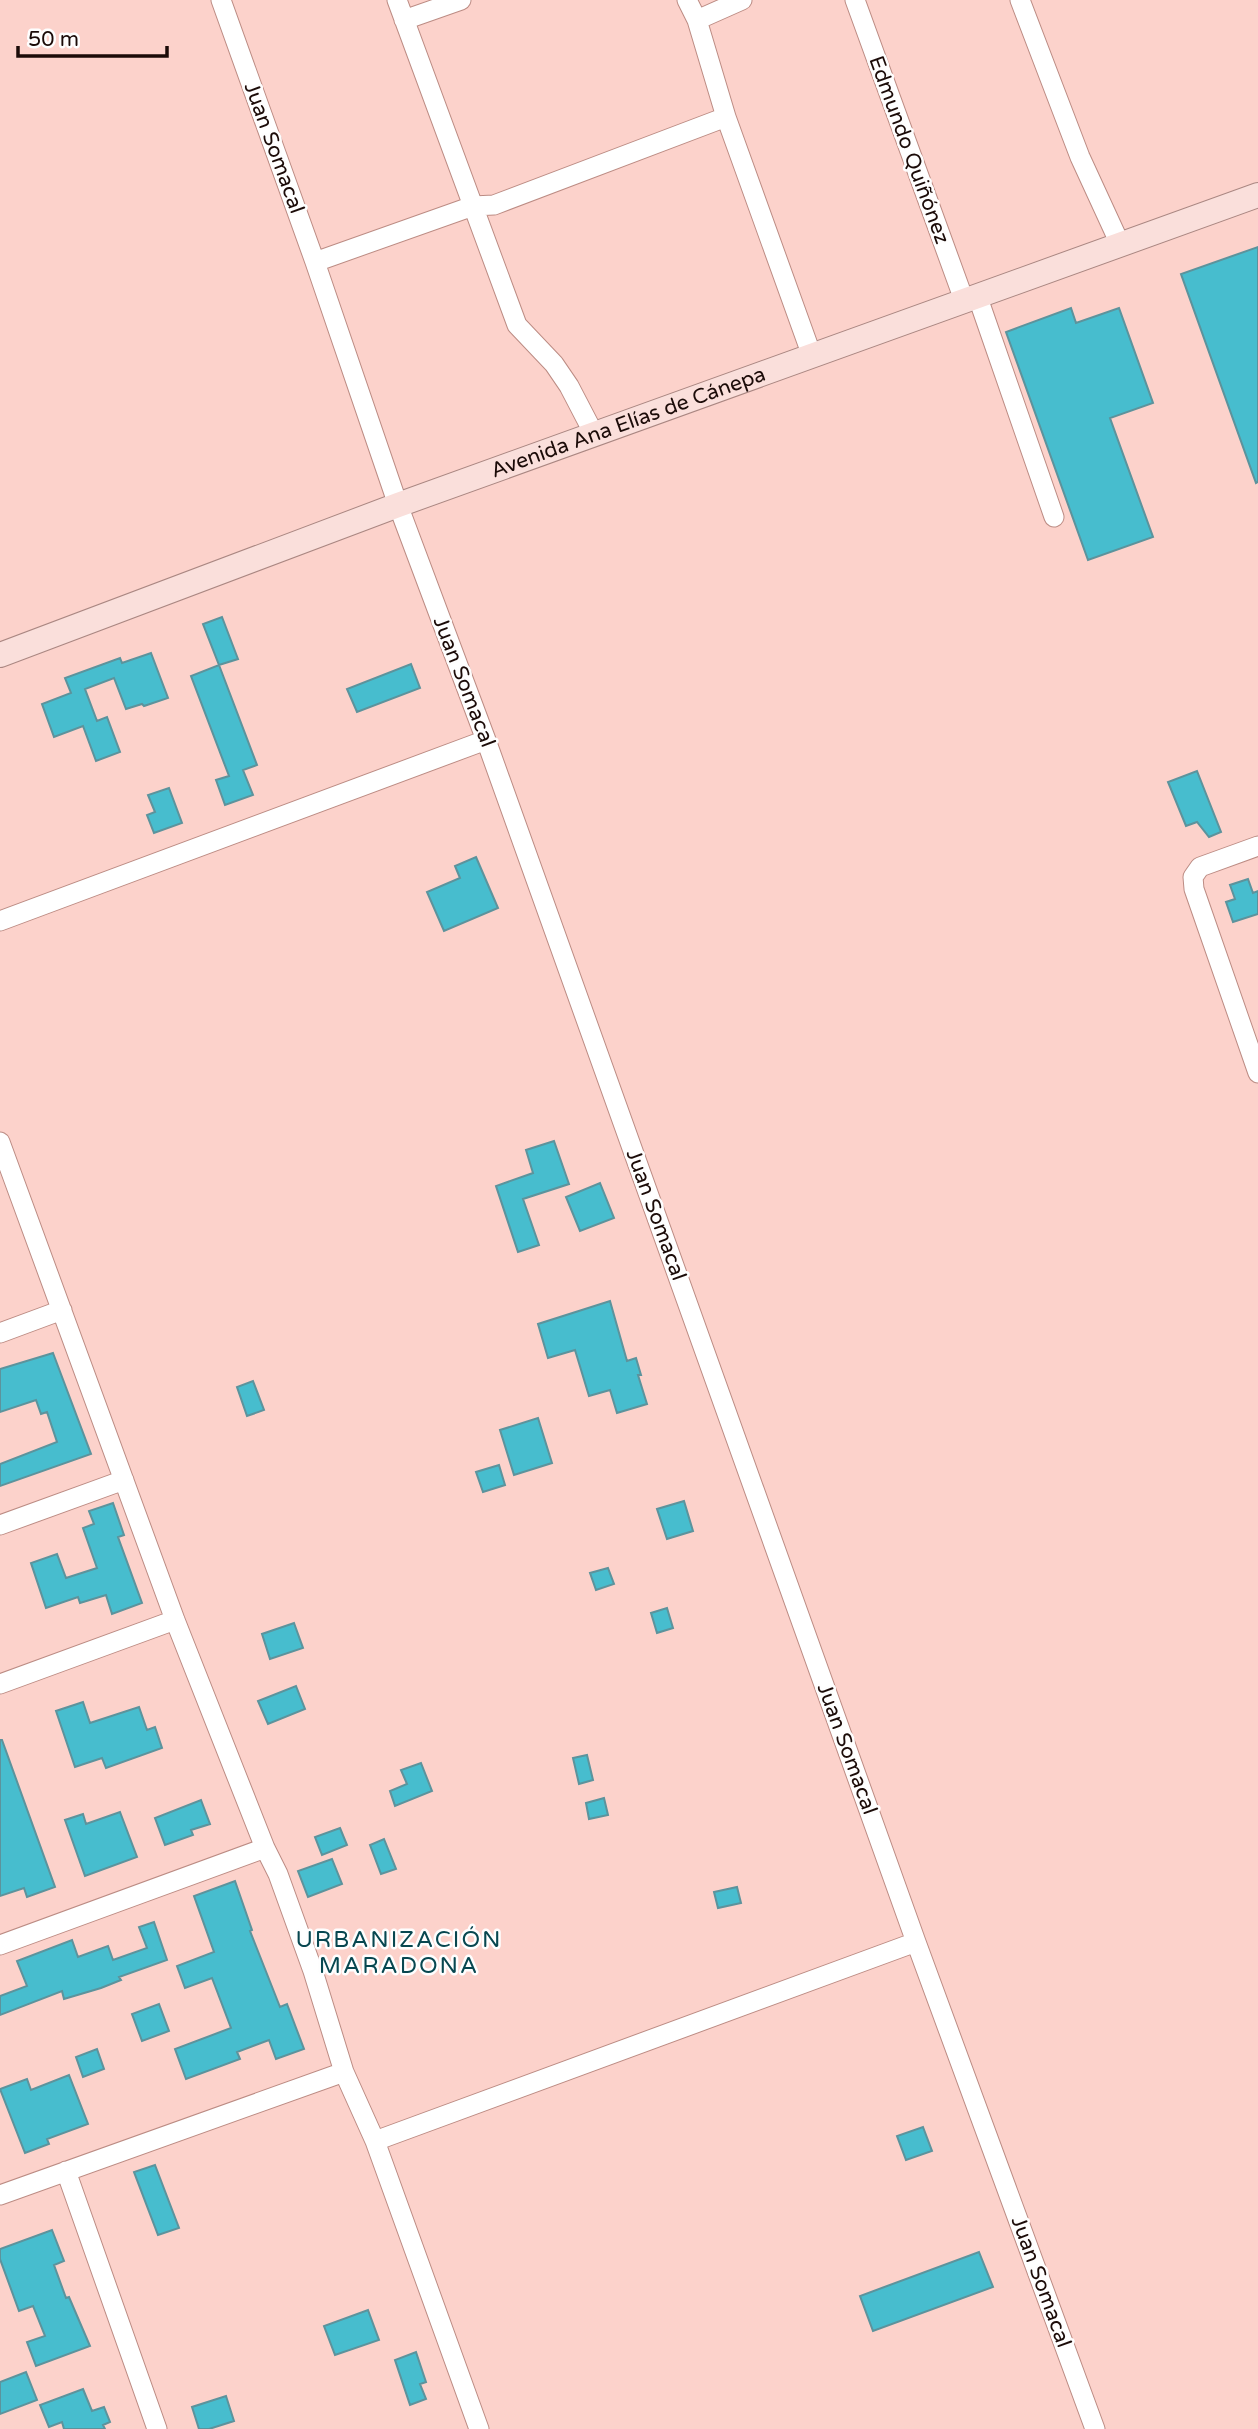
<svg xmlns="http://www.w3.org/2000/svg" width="1258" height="2429" viewBox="0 0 1258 2429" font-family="'Varela Round',sans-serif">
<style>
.building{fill:#47bdce;stroke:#5c939c;stroke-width:2}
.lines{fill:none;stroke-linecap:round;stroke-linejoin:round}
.minor-casing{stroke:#bc8c84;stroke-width:21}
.major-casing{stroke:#aa8782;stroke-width:26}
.minor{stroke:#fff;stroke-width:19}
.major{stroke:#fadfdb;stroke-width:24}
.labels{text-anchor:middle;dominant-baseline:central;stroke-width:5;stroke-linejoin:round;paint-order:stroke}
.street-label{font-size:21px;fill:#1b0b08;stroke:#fefefe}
.neighbourhood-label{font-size:23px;letter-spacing:2px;fill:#084750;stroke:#fefefe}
</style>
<rect width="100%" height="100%" fill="#fcd2cb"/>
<path class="building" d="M1258 247V482L1256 483 1181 274Z
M1071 308 1076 323 1119 308 1153 403 1110 418 1153 537 1088 560 1006 332Z
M222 617 238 659 219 665 203 624Z
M151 653 168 698 144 706 142 704 126 709 114 678 85 689 97 721 107 717 120 752 96 761 83 726 54 737 42 704 71 693 65 678 120 658 122 663Z
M411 664 420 688 357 712 347 689Z
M219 665 257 765 243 770 253 795 225 805 216 780 229 776 191 676Z
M1197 771 1221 832 1209 837 1197 822 1186 826 1168 782Z
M169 788 182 823 154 833 147 815 155 812 148 795Z
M476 857 498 908 444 931 427 892 460 878 455 866Z
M1248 879 1253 893 1258 891V914L1233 922 1226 902 1235 899 1230 885Z
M554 1141 569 1184 523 1199 539 1245 518 1252 496 1186 533 1173 526 1150Z
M600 1183 614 1218 580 1231 566 1197Z
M610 1301 627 1361 636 1358 641 1375H638L647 1404 617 1413 610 1390 589 1396 575 1350 548 1358 538 1324Z
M53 1353 91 1454 0 1486V1464L57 1442 47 1412 41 1414 36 1400 0 1412V1369Z
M253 1381 264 1410 247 1416 237 1387Z
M538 1418 552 1463 514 1475 500 1430Z
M499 1465 505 1485 483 1492 476 1472Z
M684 1501 693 1531 667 1539 657 1509Z
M113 1503 124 1535 118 1537 142 1603 112 1614 106 1595 80 1603 78 1597 46 1608 31 1563 57 1554 66 1578 97 1568 83 1528 94 1524 89 1511Z
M608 1568 614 1584 596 1590 590 1573Z
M667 1608 673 1628 657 1633 651 1613Z
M294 1623 303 1648 270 1659 262 1634Z
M296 1686 305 1709 268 1724 258 1701Z
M83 1702 90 1723 139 1707 147 1730 155 1727 162 1748 106 1768 102 1758 75 1767 56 1711Z
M0 1740H2L55 1887 27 1897 24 1888 0 1896Z
M587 1755 593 1780 579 1784 573 1758Z
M421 1763 432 1791 395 1806 390 1791 407 1784 401 1770Z
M604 1798 608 1815 589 1819 586 1803Z
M201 1800 210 1824 191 1830 193 1835 165 1845 155 1818Z
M120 1812 137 1857 85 1876 65 1820 83 1814 86 1824Z
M340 1828 347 1845 322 1855 315 1837Z
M384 1839 396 1869 381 1874 370 1845Z
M332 1859 342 1884 308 1897 298 1871Z
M235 1881 252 1930 250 1931 280 2007 287 2004 304 2049 276 2059 269 2040 237 2052 240 2059 186 2079 175 2049 231 2028 212 1978 185 1988 177 1966 214 1952 194 1896Z
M737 1887 741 1903 718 1908 714 1892Z
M154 1922 167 1960 119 1977 121 1980 101 1988 64 1999 62 1991 0 2015V1996L27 1986 17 1961 72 1940 78 1957 108 1946 113 1960 147 1948 139 1927Z
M159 2004 169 2031 142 2041 132 2014Z
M97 2049 104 2069 83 2077 76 2057Z
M69 2075 88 2124 47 2139 49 2144 25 2153 0 2089 27 2079 31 2090Z
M923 2127 932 2151 906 2160 897 2136Z
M155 2165 179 2228 158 2235 134 2172Z
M52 2230 64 2261 54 2265 66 2298 69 2297 90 2346 36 2366 27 2342 45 2336 33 2306 19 2311 0 2259V2249Z
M979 2252 993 2287 873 2331 860 2296Z
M368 2310 379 2340 335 2355 324 2326Z
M416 2352 426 2382 420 2384 426 2399 410 2405 395 2360Z
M26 2372 37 2400 0 2414V2382Z
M83 2389 92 2411 104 2407 110 2422 103 2425 105 2429H64L62 2422 49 2427 40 2405Z
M226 2396 234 2421 209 2429H199L192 2407Z"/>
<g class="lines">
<g class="minor-casing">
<path id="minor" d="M221 0 315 262 398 505 486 740 916 1942 1095 2429
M397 0 517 325 554 364 569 386 594 434
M687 0 697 20 726 117 812 356
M855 0 964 300
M1020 0 1080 157 1120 244
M404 20 461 0
M697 20 742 0
M315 262 473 206 494 205 726 117
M977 295 1054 517
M1258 846 1200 867 1193 877 1194 889 1258 1073
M0 921 486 740
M0 1142 175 1620 265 1848 278 1874 313 1971 344 2072 375 2141 479 2429
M0 1333 62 1310
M0 1525 124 1480
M0 1684 175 1620
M0 1945 265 1848
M375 2141 916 1942
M66 2171 157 2429
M0 2195 344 2072"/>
</g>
<g class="major-casing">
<g id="major">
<path id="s1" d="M0 655 398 505 1258 195"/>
</g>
</g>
<use href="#minor" class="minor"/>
<use href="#major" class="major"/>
</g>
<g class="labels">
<g class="street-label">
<text transform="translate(274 148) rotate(70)">Juan Somacal</text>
<text transform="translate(909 150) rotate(70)">Edmundo Quiñónez</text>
<text stroke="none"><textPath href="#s1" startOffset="670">Avenida Ana Elías de Cánepa</textPath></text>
<text transform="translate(464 682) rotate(69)">Juan Somacal</text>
<text transform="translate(656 1215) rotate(70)">Juan Somacal</text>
<text transform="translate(847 1749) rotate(70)">Juan Somacal</text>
<text transform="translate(1041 2282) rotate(70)">Juan Somacal</text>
</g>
<g class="neighbourhood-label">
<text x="399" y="1940">URBANIZACIÓN<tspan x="399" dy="26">MARADONA</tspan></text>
</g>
</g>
<path d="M18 46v10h149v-10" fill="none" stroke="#1b0b08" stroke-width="3.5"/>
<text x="28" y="46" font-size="21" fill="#1b0b08" stroke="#fefefe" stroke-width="5" paint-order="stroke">50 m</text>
</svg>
